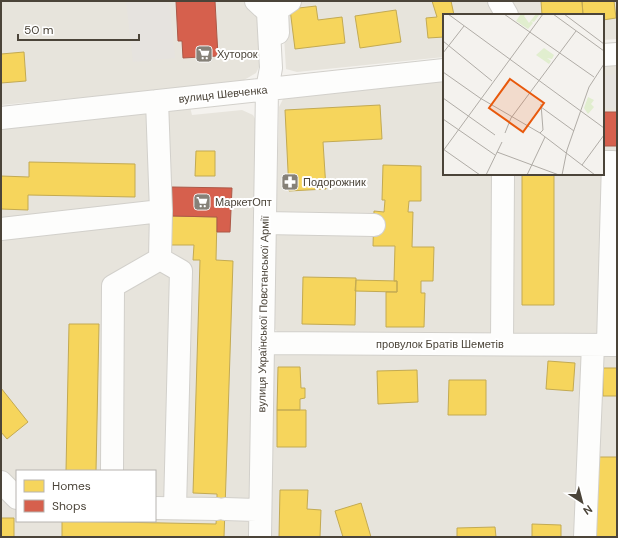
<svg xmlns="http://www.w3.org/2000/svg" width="618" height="538" viewBox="0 0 618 538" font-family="'DM Sans',sans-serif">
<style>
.residential{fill:#e7e4dc;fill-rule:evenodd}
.parking{fill:#e6e3df}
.homes{fill:#f6d55c;stroke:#c3aa52}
.shops{fill:#d6604d;stroke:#ac5847}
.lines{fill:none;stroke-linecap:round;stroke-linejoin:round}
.minor-casing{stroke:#d2d0cb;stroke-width:24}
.minor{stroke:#fdfdfc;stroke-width:22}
.labels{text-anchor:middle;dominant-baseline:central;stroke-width:4;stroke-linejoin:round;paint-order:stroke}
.poi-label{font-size:11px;fill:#4b4439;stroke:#fff;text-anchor:start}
.street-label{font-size:11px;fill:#4b4439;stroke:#fff}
.inset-road{fill:none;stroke:#b0aca6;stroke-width:1}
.view{fill:#e8590c;fill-opacity:0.15;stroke:#e8590c;stroke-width:2}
.inset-edge{fill:none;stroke:#4b4439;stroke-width:2}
</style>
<rect width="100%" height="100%" fill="#f4f2ee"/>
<path class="residential" d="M1 1H244L261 16 263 59 256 73 239 83 1 105Z
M276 1H617V39L603 40V15H444V57L297 72 286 69 282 5Z
M617 58V336L280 335 274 328 279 107 283 99 291 93 444 75V174H603V60Z
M190 107 192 115 242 110 253 115 259 126 254 537H1V125ZM17 471H155V521H17Z
M279 351 617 352V537H270L271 362 274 355Z"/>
<path class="parking" d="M126 1H169L175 58 133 62Z
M617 74V108H603V76Z"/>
<path class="homes" d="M432 1H451L454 15H444V37L428 38 426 18 437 17Z
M541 1H582L583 15H542Z
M582 1H614L616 18 603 20V15H583Z
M316 6 318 20 342 17 345 43 295 49 290 9Z
M396 10 401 42 360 48 355 16Z
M24 52 26 81 1 83V54Z
M380 105 382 139 323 142 326 189 289 191 285 110Z
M196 151H215V176H195Z
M29 162 135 164V197L28 195V210L1 209V176L29 177Z
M383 165 421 166V201H409L408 212H413L412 247H434L433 281H421V293H425L424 327H386V292H397V281H394L395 246H373L374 211 384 212 385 200H382Z
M522 174H554V305H522Z
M172 216 217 217 216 260 233 261 225 509H217V494L193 493 200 260H193L194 245H171Z
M303 277 356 278 355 325 302 324Z
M356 280 397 281V292L355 291Z
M69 324H99L96 471H66Z
M548 361 575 363 573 391 546 389Z
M278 367H300L301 388H305V398L300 399V410H277Z
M603 368H617V396H603Z
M417 370 418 402 378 404 377 371Z
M449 380H486V415H448Z
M1 388 28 422 7 439 1 432Z
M277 410H306V447H277Z
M593 457H617V537H590Z
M280 490H308L307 509 321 510 320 537H279Z
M361 503 371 537H343L335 511Z
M217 509H225L224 537H62V521L216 524Z
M1 518H14V537H1Z
M532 524 561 525V537H532Z
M495 527 496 537H457V528Z"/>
<path class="shops" d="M176 1H215L218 56 183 58 182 41H178Z
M603 112H617V146H603Z
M172 187 232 188 230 232H217V217L172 216Z"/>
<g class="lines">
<g class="minor-casing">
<path id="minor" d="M256 1 268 12 271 68 267 89 260 537
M499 1 507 15
M278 33 277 10 290 1
M603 55 617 54
M157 101 161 211 160 259 181 271 175 508
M1 118 444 70
M603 162H613L608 344
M265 223 374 225
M1 229 161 211
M263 343 617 345
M502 344 503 174
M112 471 113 286 160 259
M1 482 17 498
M155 508 217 509
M225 509 260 510
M585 537 593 345"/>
</g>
<use href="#minor" class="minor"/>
</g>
<defs>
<g id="supermarket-square" transform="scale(0.9)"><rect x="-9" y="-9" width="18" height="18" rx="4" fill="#868178" stroke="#fff"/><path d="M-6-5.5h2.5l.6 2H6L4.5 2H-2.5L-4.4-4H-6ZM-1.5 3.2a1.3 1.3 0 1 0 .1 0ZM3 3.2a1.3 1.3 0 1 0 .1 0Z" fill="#fff"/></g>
<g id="pharmacy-square" transform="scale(0.9)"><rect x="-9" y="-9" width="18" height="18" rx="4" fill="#868178" stroke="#fff"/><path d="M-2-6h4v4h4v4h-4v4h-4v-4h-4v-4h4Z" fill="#fff"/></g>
</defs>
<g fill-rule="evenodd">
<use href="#supermarket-square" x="204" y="54"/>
<use href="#pharmacy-square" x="290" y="182"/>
<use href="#supermarket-square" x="202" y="202"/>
</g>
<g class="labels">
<g class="poi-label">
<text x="217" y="54">Хуторок</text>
<text x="303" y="182">Подорожник</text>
<text x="215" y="202">МаркетОпт</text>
</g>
<g class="street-label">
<text transform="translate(223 94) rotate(-6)">вулиця Шевченка</text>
<text transform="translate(263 314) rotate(-89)">вулиця Української Повстанської Армії</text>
<text x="440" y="344">провулок Братів Шеметів</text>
</g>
</g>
<g transform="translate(443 14)">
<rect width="161" height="161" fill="#f4f2ee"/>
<path d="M78 0H83L81 2 86 9 93 0 96 1 91 8 88 7 90 9 85 15 73 7ZM101 34 111 41 109 45 104 44 108 47 106 50 93 41ZM145 83 151 86 148 90 151 93 145 100 141 94Z" fill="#e1eecf"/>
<path class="inset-road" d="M5 0 161 114M61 0 151 63M110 0 161 37M121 0 161 30M0 27 49 67M0 39 21 12M0 58 37 84 97 119 152 161M0 84 52 121M98 93 131 117M0 105 52 141M62 119 68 104 133 17M97 119 100 116 98 90M0 135 37 161M0 137 100 0M54 138 116 161M139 151 161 121M43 161 59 128M84 161 102 123M119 161 124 136 146 73 161 50"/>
<path class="view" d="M67 65 101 89 80 118 46 94Z"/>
<rect width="161" height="161" class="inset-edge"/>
</g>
<rect width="618" height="538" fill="none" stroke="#4b4439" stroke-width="4"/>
<rect x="16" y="470" width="140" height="52" fill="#ffffff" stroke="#b7b4b0"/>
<rect x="24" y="480" width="20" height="12" fill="#f6d55c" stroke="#b7b4b0"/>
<text x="52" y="490" font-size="12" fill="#4b4439">Homes</text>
<rect x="24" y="500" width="20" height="12" fill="#d6604d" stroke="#b7b4b0"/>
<text x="52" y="510" font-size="12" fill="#4b4439">Shops</text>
<g transform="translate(582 502) rotate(144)" stroke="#ffffff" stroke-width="3" paint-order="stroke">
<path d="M0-3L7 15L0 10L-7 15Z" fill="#4b4439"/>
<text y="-6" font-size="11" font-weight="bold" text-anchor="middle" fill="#4b4439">N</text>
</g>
<path d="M18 34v6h121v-6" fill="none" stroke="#4b4439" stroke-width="2"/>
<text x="24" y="34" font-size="12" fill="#4b4439" stroke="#ffffff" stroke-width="3" paint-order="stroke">50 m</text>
</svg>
